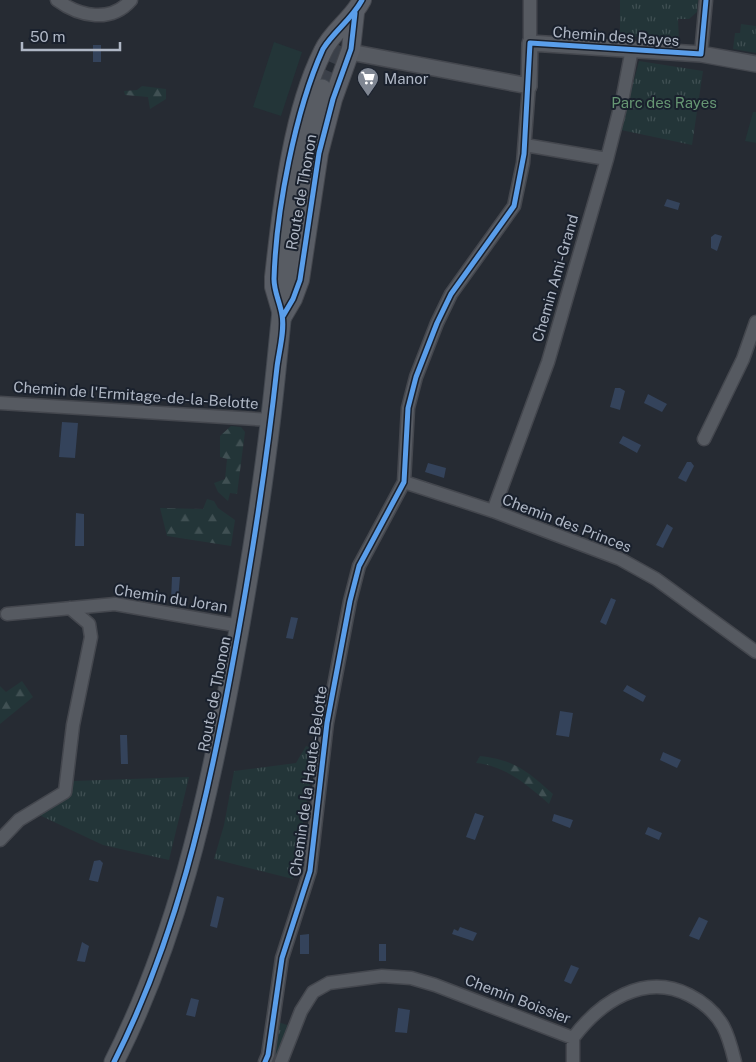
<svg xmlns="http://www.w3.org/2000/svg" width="756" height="1062" viewBox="0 0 756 1062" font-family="'Public Sans',sans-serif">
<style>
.grass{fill:url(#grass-tufts)}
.forest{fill:url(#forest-firs)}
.garden{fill:#233538}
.water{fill:#34435b}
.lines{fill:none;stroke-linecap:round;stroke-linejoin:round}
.primary-tunnel{stroke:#3b4049;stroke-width:19;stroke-dasharray:19 9;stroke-linecap:butt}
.minor-casing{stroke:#44474e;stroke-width:15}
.tertiary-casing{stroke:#44474e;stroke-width:18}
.secondary-casing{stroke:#44474e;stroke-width:20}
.primary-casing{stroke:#434850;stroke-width:21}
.minor{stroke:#565a61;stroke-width:12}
.tertiary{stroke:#565a61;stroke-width:15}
.secondary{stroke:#5a5e66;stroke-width:18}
.primary{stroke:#585c63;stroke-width:19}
.cycleway-casing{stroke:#1a212d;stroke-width:8}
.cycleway{stroke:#5a9eea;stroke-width:5}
.labels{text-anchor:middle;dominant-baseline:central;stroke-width:4;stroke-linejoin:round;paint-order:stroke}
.street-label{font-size:15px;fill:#afb7c5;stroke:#1a212d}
.poi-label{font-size:15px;fill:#afb7c5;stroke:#1a212d;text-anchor:start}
.park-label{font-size:15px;fill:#669673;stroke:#1a212d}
</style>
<defs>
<pattern id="grass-tufts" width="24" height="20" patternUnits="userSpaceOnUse" patternTransform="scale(1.25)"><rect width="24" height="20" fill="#233538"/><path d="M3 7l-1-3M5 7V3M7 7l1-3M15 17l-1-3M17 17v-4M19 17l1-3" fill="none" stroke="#405053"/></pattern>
<pattern id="forest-firs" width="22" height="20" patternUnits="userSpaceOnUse" patternTransform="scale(1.25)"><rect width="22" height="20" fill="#233538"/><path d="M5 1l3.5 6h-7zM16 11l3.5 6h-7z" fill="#405053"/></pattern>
</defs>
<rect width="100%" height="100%" fill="#262b33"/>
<path class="grass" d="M620 0H698L697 12 689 19H678L679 41 620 35Z
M741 24 756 26V53L733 49 735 33H740Z
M639 61 703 71 692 145 621 130Z
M306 746 316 749 293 879 214 859 224 825 234 771 296 763Z
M189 777 169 860 103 845 37 814 69 793 73 781Z
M278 1022 290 1026 276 1062H268Z"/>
<path class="forest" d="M142 86 166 89V99L150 109 148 97 125 95 124 91 137 90Z
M231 426 241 427 245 432 237 494 230 493 228 501 218 492 214 483 225 479 227 459 220 457V436Z
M207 499 214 501 218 508 235 520 231 546 167 536 160 508 203 509Z
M22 681 33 697 0 724V686L6 692Z
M480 756C515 760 527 771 553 794L549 804C527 785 506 766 476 763Z"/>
<path class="garden" d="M274 42 302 52 281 116 253 107Z
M753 112H756V143L745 141Z"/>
<path class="water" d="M93 45H101V62H93Z
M667 199 680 203 678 210 664 206Z
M715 234 722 236 717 251 711 248V237Z
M615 388H620L625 391 620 410 610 407Z
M648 394 667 404 662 412 644 403Z
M62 422 78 423 75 458 59 457Z
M623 436 641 445 637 453 619 443Z
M687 462H691L694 466 686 482 678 478Z
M428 463 446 468 444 478 425 472Z
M76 513 84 514V546H75Z
M667 524 673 528 663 548 656 545Z
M172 577H180L178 600H171Z
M611 598 616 600 606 625 600 622Z
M291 617 298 618 293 639 286 638Z
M627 685 646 696 643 702 623 691Z
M560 711 573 713 569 737 556 735Z
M120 735H127L128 764H121Z
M663 752 681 760 677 768 660 760Z
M475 813 484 816 475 840 466 837Z
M554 814 573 820 570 828 552 821Z
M648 827 662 833 659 840 645 834Z
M100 860 103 863 98 882 89 880 94 861Z
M217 896 224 898 217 928 210 926Z
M699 917 708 921 699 940 689 936Z
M460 927 477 933 473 941 452 934 454 929 458 931Z
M309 934V954H300V935Z
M82 942 89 946 85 962 77 961Z
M379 944H386V961H379Z
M571 965 579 968 571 984 564 981Z
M191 998 199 1000 195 1017 186 1015Z
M398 1008 410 1010 407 1033 395 1032Z"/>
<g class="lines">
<path class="primary-tunnel" d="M322 89 354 15"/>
<g class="minor-casing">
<path id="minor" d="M57 0C80 17 111 23 131 0
M530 0V43
M701 54 706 0
M525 145 607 159
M0 403 271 420
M704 439 743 359 756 322
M404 482 493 511 620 559 656 579 756 652
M493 511 548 362 607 159 623 96 632 49
M7 614 115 604 240 626
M0 840 19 820 65 792 73 725 91 637 89 624 70 608
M265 1062 268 1055 282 958 310 871 327 723 350 601 359 566 404 482 408 408 416 377 437 323 451 294 514 206 523 163 529 86
M281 1062 301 1011 313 992 329 983 382 976 411 978 435 985 573 1038C600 1002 644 972 689 995 703 1002 715 1012 723 1026 729 1037 732 1050 735 1062
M573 1062V1038"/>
</g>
<g class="tertiary-casing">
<path id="tertiary" d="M350 52 529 86 530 43 701 54 756 64"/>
</g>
<g class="secondary-casing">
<path id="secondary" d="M281 311 274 287V277C282 207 291 115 323 51 332 31 352 20 362 0
M283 316 293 299 300 280 319 153 333 99 351 49 355 13"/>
</g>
<g class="primary-casing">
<path id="primary" d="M114 1062C176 940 206 808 231 674 247 588 261 502 271 416 284 307 288 194 322 89"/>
</g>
<use href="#minor" class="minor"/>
<use href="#tertiary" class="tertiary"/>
<use href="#secondary" class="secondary"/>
<use href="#primary" class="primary"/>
<g class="cycleway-casing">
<path id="cycleway" d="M283 316 293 299 300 280 319 153 333 99 351 49 355 13
M114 1062C176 939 206 807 231 672 250 571 266 469 277 367 279 351 285 330 282 315 280 302 274 292 274 279 276 211 295 111 323 49 334 31 352 19 362 0
M265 1062 268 1055 282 958 310 871 327 723 350 601 359 566 404 482 408 408 416 377 437 323 451 294 514 206 524 154 530 43 701 54 706 0"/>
</g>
<use href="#cycleway" class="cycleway"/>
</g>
<defs>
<g id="supermarket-pin" transform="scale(1.125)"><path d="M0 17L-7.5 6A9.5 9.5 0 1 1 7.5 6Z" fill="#7f8692" stroke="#1a212d"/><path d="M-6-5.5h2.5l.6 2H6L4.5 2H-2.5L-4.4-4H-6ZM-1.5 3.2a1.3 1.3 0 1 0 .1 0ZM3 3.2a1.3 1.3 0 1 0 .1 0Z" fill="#fff"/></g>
</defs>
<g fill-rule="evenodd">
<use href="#supermarket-pin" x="368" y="78"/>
</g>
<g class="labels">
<g class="street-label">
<text transform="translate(616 36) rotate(4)">Chemin des Rayes</text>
<text transform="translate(301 192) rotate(-80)">Route de Thonon</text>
<text transform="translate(555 278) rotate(-74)">Chemin Ami-Grand</text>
<text transform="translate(136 395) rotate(4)">Chemin de l'Ermitage-de-la-Belotte</text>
<text transform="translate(567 523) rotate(21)">Chemin des Princes</text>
<text transform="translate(171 598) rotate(9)">Chemin du Joran</text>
<text transform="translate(214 694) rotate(-79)">Route de Thonon</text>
<text transform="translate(308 781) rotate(-82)">Chemin de la Haute-Belotte</text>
<text transform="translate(518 999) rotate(21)">Chemin Boissier</text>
</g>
<g class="poi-label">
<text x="384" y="78">Manor</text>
</g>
<g class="park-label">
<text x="664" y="102">Parc des Rayes</text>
</g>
</g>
<path d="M22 42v8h98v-8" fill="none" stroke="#afb7c5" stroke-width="2.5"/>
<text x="30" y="42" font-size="15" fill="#afb7c5" stroke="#1a212d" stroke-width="4" paint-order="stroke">50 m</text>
</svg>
